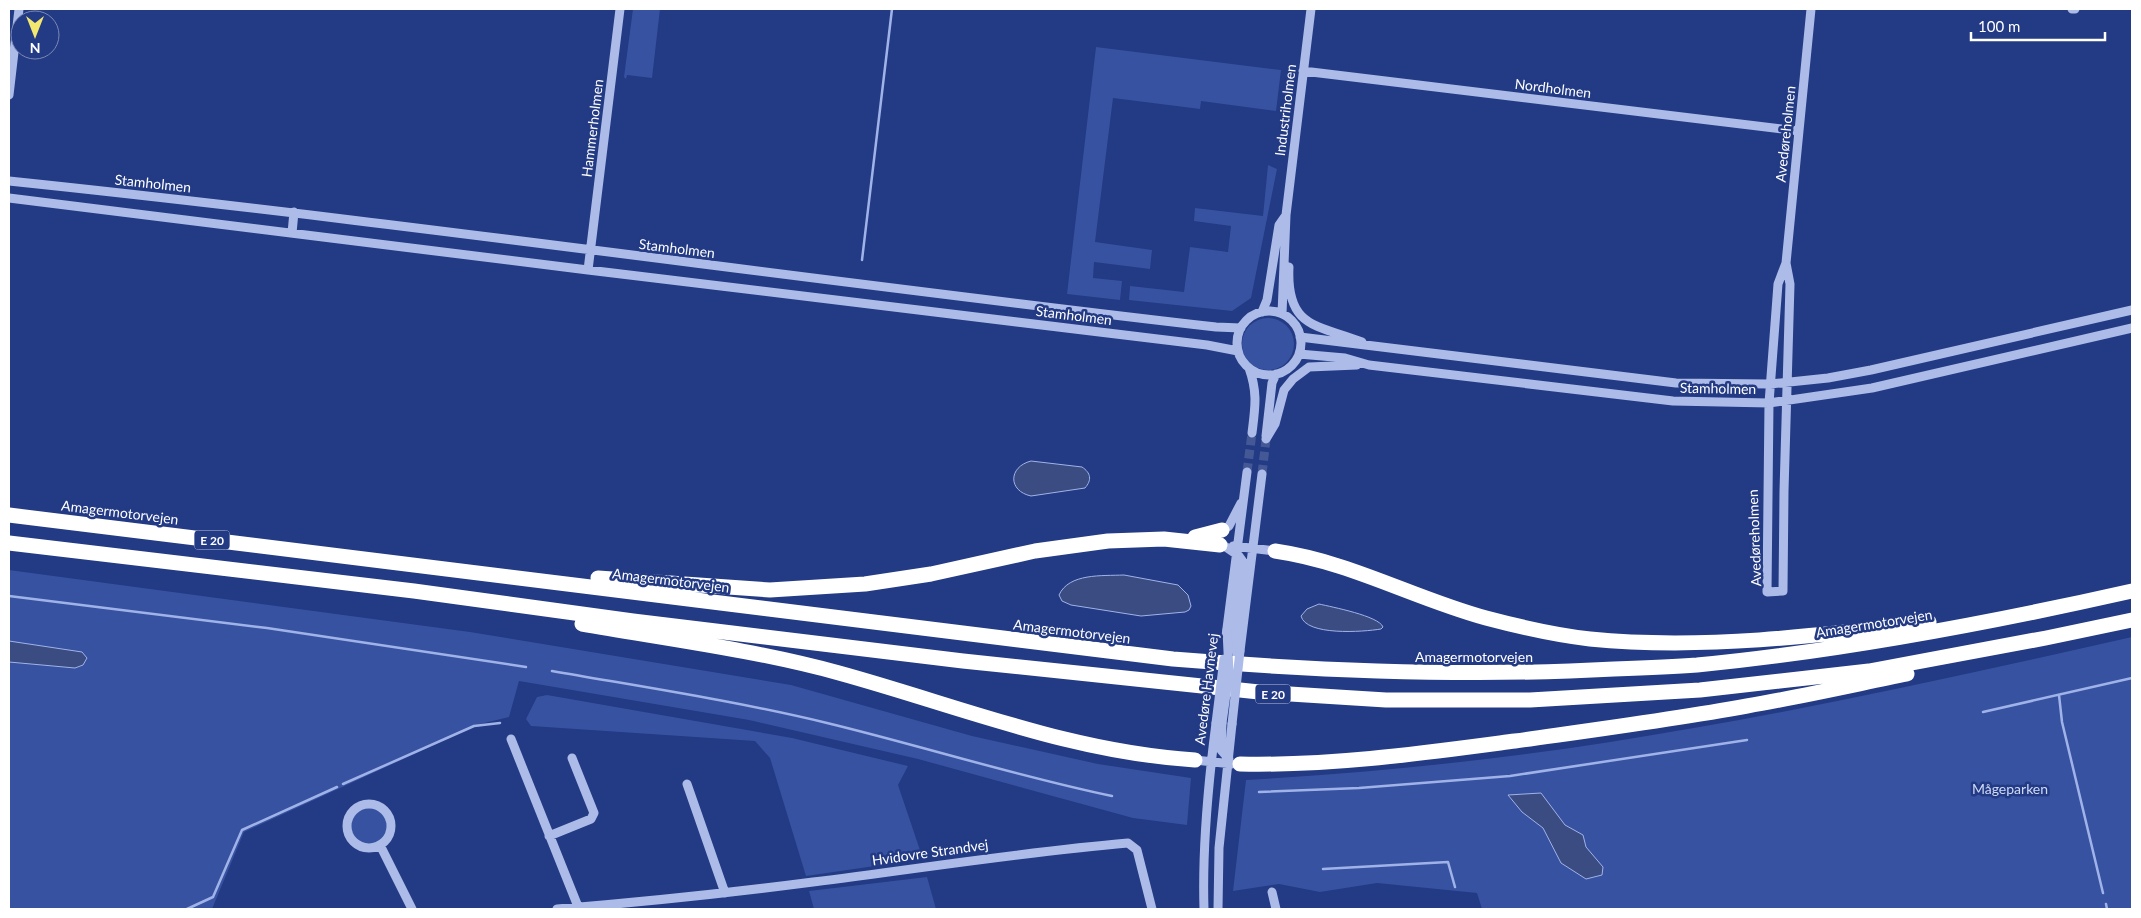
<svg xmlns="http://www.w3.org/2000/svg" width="2141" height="918" viewBox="0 0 2141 918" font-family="Lato,sans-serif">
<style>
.green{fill:#3752a1}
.water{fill:#3b4c83;stroke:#a0b3e9}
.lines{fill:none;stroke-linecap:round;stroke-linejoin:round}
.stream{stroke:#a0b3e9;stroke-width:2.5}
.minor-tunnel{stroke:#445896;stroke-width:9;stroke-dasharray:9 4.5;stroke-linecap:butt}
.minor{stroke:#acbbe8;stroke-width:9}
.highway{stroke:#fff;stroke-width:15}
.minor-bridge{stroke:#acbbe8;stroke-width:9}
.labels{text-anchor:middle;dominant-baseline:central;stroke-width:5;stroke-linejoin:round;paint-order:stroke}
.shield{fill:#233a84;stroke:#bdc4da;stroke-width:1}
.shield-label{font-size:12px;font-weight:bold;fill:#fff}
.street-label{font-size:14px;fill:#fff;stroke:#233a84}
.park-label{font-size:14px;fill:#d0daf6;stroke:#233a84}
</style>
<rect width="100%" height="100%" fill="#233a84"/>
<path class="green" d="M633 9H660L652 78 627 75 626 79 624 77Z
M1096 47 1281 70 1276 111 1201 101 1200 109 1113 98 1095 242 1152 250 1150 269 1094 262 1093 278 1122 281 1120 300 1067 294Z
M1268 165 1277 169 1251 298 1232 311 1129 300 1130 286 1184 292 1190 247 1228 252 1231 226 1194 221 1195 208 1263 216Z
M1242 344a26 26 0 1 1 52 0a26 26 0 1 1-52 0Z
M9 570 470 632 791 685 972 736 1098 764 1191 778 1187 825 1133 818 918 759 749 720 519 681 509 717 480 724 244 832 212 909H9Z
M2132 637V909H1482L1477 893 1377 883 1320 892 1279 884 1233 891 1246 780C1367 773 1489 761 1610 742 1785 715 1959 676 2132 637Z
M547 695 792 738 908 766 898 785 923 859 806 876 770 758 755 741 531 726 526 719 537 697Z
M351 826a18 18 0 1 1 36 0a18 18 0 1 1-36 0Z
M927 877 936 909H814L809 891Z"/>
<path class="water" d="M1031 461 1082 467C1091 473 1092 480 1085 488L1031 496C1008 491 1008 467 1031 461Z
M1124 575 1178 585 1188 595 1191 606 1189 610 1185 612 1141 616 1071 605 1062 601 1059 595C1069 573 1102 576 1124 575Z
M1319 604C1332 607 1379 616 1383 627L1381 629C1363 632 1306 636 1301 616L1307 609Z
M9 641 82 652 87 658 83 665 75 668 9 662Z
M1541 793 1565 825 1583 835 1586 847 1603 867 1602 875 1586 879 1561 863 1543 828 1522 812 1508 795Z"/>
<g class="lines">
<path class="stream" d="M862 260 892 9
M9 596 267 628 526 667
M552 671C643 687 736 701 827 723 922 746 1016 776 1112 796
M2059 695 2062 722 2103 893
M1983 712 2132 678
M343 784 474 726 500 723
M1259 792 1359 788 1510 776 1747 740
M1323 869 1448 862 1455 887
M2106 904 2107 909
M187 909 213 897 242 830 337 787"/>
<path class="minor-tunnel" d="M1247 472 1252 433
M1262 474 1266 439"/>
<path class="minor" d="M2072 9H2075
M1303 71 1799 131
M9 95 19 9
M9 181C412 223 813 281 1216 327L1241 328
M9 198 588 270 1207 345 1238 351
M292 233 294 212
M1786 263 1790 284 1784 491 1783 591 1767 592 1769 403 1778 284 1786 263 1811 9
M1289 267C1286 328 1317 325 1362 342
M588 270 620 9
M1237 343a32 32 0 1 1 64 0a32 32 0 1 1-64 0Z
M1262 312 1267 300 1279 225 1286 215
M1282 314 1286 215 1311 9
M1300 337 1676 383 1770 384 1828 378 1871 370 2132 310
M1299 354 1345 358 1369 365 1673 401 1769 403 1872 388 2132 328
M1249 368C1258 393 1255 408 1252 433
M1266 436 1272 383 1276 374
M1266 439 1275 424 1284 390 1293 379 1309 367 1357 365
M1222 530 1229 526 1241 503
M1223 545 1239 556 1244 563C1242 585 1231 636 1237 654
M1233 546 1275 551
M1226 636 1247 472
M1240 651 1262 474
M1222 723 1221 750 1229 759
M511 739 579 909
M1195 760 1232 764
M687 784 725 893
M347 826a22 22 0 1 1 44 0a22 22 0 1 1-44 0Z
M549 836 591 819 594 813 572 758
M380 845 412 909
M1272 892 1276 909
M557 909C643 902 728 893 813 882 918 869 1022 852 1128 843L1137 850 1152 909
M1204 909C1202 847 1208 785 1216 723
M1218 909 1219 848 1232 724"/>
<path class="highway" d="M9 515 1173 659C1320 671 1467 677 1614 669 1642 668 1670 667 1697 665 1842 651 1990 623 2132 591
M1195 537 1222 530
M9 543 414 591 633 621 963 661 1259 692 1386 700H1530L1700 690 1869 671 2046 638 2132 620
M1275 551C1351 562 1413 598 1486 618 1520 627 1555 635 1590 639 1701 650 1818 636 1929 622
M598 578 770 590 865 584 931 574 1035 551 1108 541 1164 539 1220 545
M582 624C668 639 755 650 839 673 959 706 1069 752 1195 760
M1240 764C1332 766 1424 753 1515 741 1593 730 1670 720 1747 706 1800 697 1853 685 1907 674"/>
<path class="minor-bridge" d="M1216 723 1224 659
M1222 723 1229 673 1227 630
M1232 724 1240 651"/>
</g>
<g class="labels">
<g class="shield">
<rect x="194.5" y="530.5" width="35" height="19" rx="4"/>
<rect x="1255.5" y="684.5" width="35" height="19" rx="4"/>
</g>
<g class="shield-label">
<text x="212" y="540">E 20</text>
<text x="1273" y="694">E 20</text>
</g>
<g class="street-label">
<text transform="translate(1553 88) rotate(7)">Nordholmen</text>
<text transform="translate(1285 110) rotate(-83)">Industriholmen</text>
<text transform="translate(592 128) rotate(-83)">Hammerholmen</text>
<text transform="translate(1785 134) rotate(-84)">Avedøreholmen</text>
<text transform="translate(153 183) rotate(6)">Stamholmen</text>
<text transform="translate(677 248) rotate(7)">Stamholmen</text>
<text transform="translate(1074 315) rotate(7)">Stamholmen</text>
<text transform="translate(1718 388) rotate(1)">Stamholmen</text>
<text transform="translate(120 512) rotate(7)">Amagermotorvejen</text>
<text transform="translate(1754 538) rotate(-92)">Avedøreholmen</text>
<text transform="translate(671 580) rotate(7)">Amagermotorvejen</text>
<text transform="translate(1874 623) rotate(-9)">Amagermotorvejen</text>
<text transform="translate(1072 631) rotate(7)">Amagermotorvejen</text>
<text x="1474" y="656">Amagermotorvejen</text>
<text transform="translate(1206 689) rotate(-83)">Avedøre Havnevej</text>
<text transform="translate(930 852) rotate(-8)">Hvidovre Strandvej</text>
</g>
<g class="park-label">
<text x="2010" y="788">Mågeparken</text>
</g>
</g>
<rect width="2141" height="918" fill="none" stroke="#ffffff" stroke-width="20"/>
<g transform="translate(35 35) rotate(180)"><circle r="24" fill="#233a84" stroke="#7b89b5"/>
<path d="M0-4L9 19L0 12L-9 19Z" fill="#f3e86f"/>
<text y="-8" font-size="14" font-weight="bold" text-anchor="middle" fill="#ffffff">N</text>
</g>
<path d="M1971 32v8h134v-8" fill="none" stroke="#ffffff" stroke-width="2.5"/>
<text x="1978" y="32" font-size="15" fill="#ffffff" stroke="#233a84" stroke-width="4" paint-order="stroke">100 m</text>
</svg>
